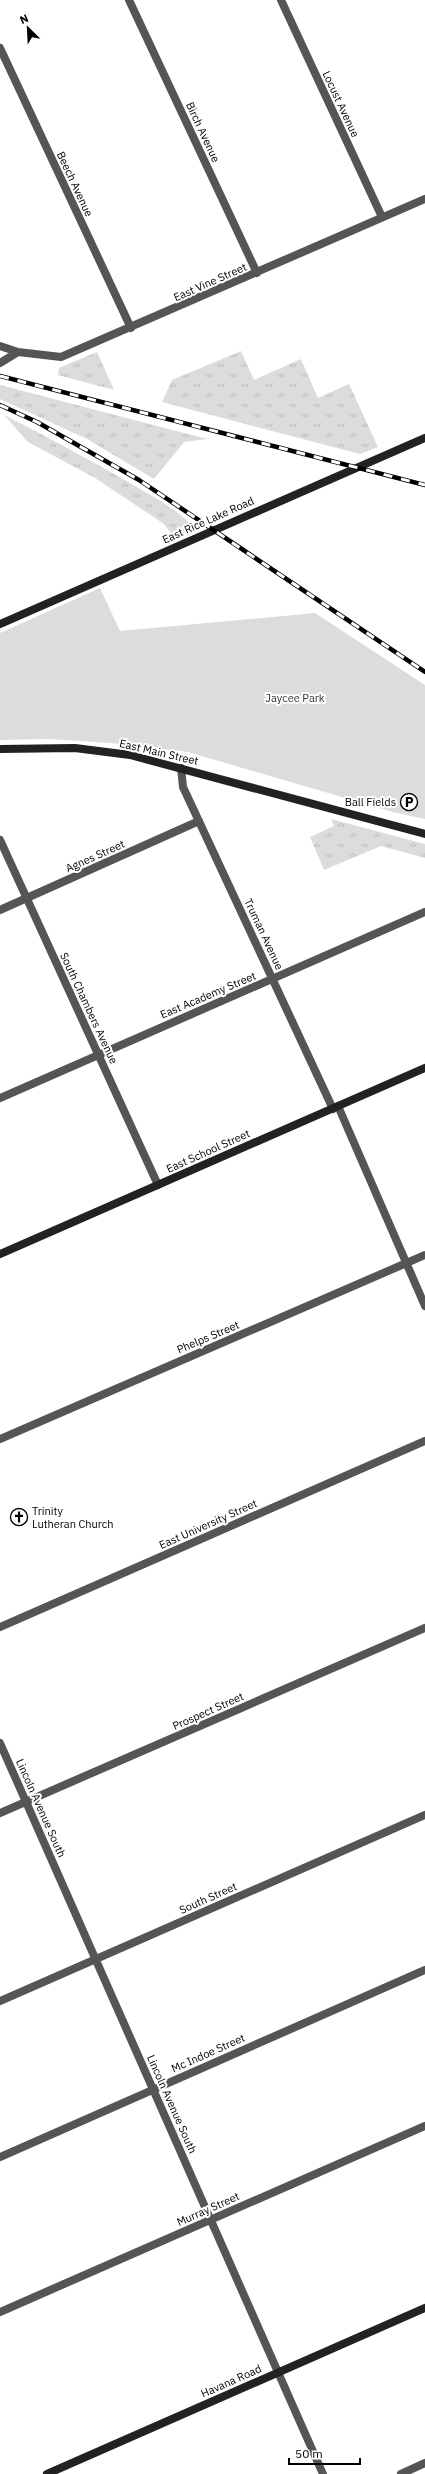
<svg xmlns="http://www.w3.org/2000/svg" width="425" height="2474" viewBox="0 0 425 2474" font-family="'IBM Plex Sans',sans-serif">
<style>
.grass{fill:url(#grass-tufts)}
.park{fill:#dcdcdc}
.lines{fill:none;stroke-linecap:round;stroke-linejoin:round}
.street{stroke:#555;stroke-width:8}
.secondary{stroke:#222;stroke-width:8}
.rail-casing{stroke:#000;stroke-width:4.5}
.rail{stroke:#fff;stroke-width:3;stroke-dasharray:9;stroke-linecap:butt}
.labels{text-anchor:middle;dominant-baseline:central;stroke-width:4;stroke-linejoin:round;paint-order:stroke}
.street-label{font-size:11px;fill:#000;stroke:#fff}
.park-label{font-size:11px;fill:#333;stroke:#fff}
.poi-label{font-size:11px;fill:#000;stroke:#fff;text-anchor:end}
</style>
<defs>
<pattern id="grass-tufts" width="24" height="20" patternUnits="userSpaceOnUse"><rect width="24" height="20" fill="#dcdcdc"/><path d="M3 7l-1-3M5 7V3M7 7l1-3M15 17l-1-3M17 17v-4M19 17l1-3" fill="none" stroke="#bbb"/></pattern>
</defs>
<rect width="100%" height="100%" fill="#fff"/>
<path class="grass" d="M241 351 254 380 301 359 318 398 349 384 378 447 360 454 162 402 172 380Z
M97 352 114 390 58 375 59 368Z
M0 385 207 439 184 442 154 479 87 439 0 399Z
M4 415C44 435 84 457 123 479 146 493 176 507 194 528L174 537 164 524 95 478 28 442Z
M331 819 425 844V858L381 846 324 870 310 837 334 826Z"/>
<path class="park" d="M100 588 120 631 315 613 425 685V819L393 812 188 752 125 744 49 739 0 740V633Z"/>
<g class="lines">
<path class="street" d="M129 0 257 273
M281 0 382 217
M0 48 131 328
M0 346 18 352
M0 363 18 352 61 357 425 199
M181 768 183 787 333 1109
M0 840 158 1185
M0 910 199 821
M0 1098 425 912
M338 1106 425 1306
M0 1439 425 1255
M0 1627 425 1441
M0 1743 323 2474
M0 1813 425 1628
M0 2001 425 1815
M0 2157 425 1970
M0 2312 425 2126
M401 2474 425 2463"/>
<path class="secondary" d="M0 624 425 438
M0 749 75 748 130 755 425 834
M0 1254 425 1068
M47 2474 425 2308"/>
<g class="rail-casing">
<path id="rail" d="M0 376 425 485
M0 405 37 422 139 480 425 672"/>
</g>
<use href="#rail" class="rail"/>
</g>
<defs>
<g id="parking-ring" transform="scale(0.9)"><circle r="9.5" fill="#fff" stroke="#000" stroke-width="1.5"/><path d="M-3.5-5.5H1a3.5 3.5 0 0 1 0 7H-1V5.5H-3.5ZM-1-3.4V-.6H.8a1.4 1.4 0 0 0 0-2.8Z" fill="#000"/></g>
<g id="church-ring" transform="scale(0.9)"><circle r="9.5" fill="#fff" stroke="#000" stroke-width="1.5"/><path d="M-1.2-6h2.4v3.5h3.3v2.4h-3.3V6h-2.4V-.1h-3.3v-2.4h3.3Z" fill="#000"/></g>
</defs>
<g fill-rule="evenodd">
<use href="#parking-ring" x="409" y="802"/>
<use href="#church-ring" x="19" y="1517"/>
</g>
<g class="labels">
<g class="street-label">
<text transform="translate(341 104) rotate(65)">Locust Avenue</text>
<text transform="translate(203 132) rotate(65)">Birch Avenue</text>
<text transform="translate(75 184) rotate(65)">Beech Avenue</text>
<text transform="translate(210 282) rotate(-24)">East Vine Street</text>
<text transform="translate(208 520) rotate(-24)">East Rice Lake Road</text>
<text transform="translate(159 752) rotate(13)">East Main Street</text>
<text transform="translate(95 856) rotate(-24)">Agnes Street</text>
<text transform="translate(264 934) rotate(65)">Truman Avenue</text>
<text transform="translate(208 995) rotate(-23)">East Academy Street</text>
<text transform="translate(89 1008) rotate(65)">South Chambers Avenue</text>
<text transform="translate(208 1151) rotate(-24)">East School Street</text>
<text transform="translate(208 1337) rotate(-23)">Phelps Street</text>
<text transform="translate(208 1524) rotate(-24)">East University Street</text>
<text transform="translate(208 1711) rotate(-24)">Prospect Street</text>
<text transform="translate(41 1808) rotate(66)">Lincoln Avenue South</text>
<text transform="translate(208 1898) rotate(-24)">South Street</text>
<text transform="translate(208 2053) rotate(-24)">Mc Indoe Street</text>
<text transform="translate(172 2104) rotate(66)">Lincoln Avenue South</text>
<text transform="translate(208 2209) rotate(-24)">Murray Street</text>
<text transform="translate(231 2381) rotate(-24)">Havana Road</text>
</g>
<g class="park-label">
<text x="295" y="698">Jaycee Park</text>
</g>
<g class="poi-label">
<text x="396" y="802">Ball Fields</text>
<text x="32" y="1511" text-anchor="start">Trinity<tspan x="32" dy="13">Lutheran Church</tspan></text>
</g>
</g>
<g transform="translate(28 28) rotate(336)" stroke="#ffffff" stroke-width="3" paint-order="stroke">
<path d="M0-3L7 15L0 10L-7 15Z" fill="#000000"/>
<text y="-6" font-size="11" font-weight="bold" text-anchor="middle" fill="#000000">N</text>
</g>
<path d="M289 2458v6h71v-6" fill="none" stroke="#000000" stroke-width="2"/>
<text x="295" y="2458" font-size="12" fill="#000000" stroke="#ffffff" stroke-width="3" paint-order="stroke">50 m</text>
</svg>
